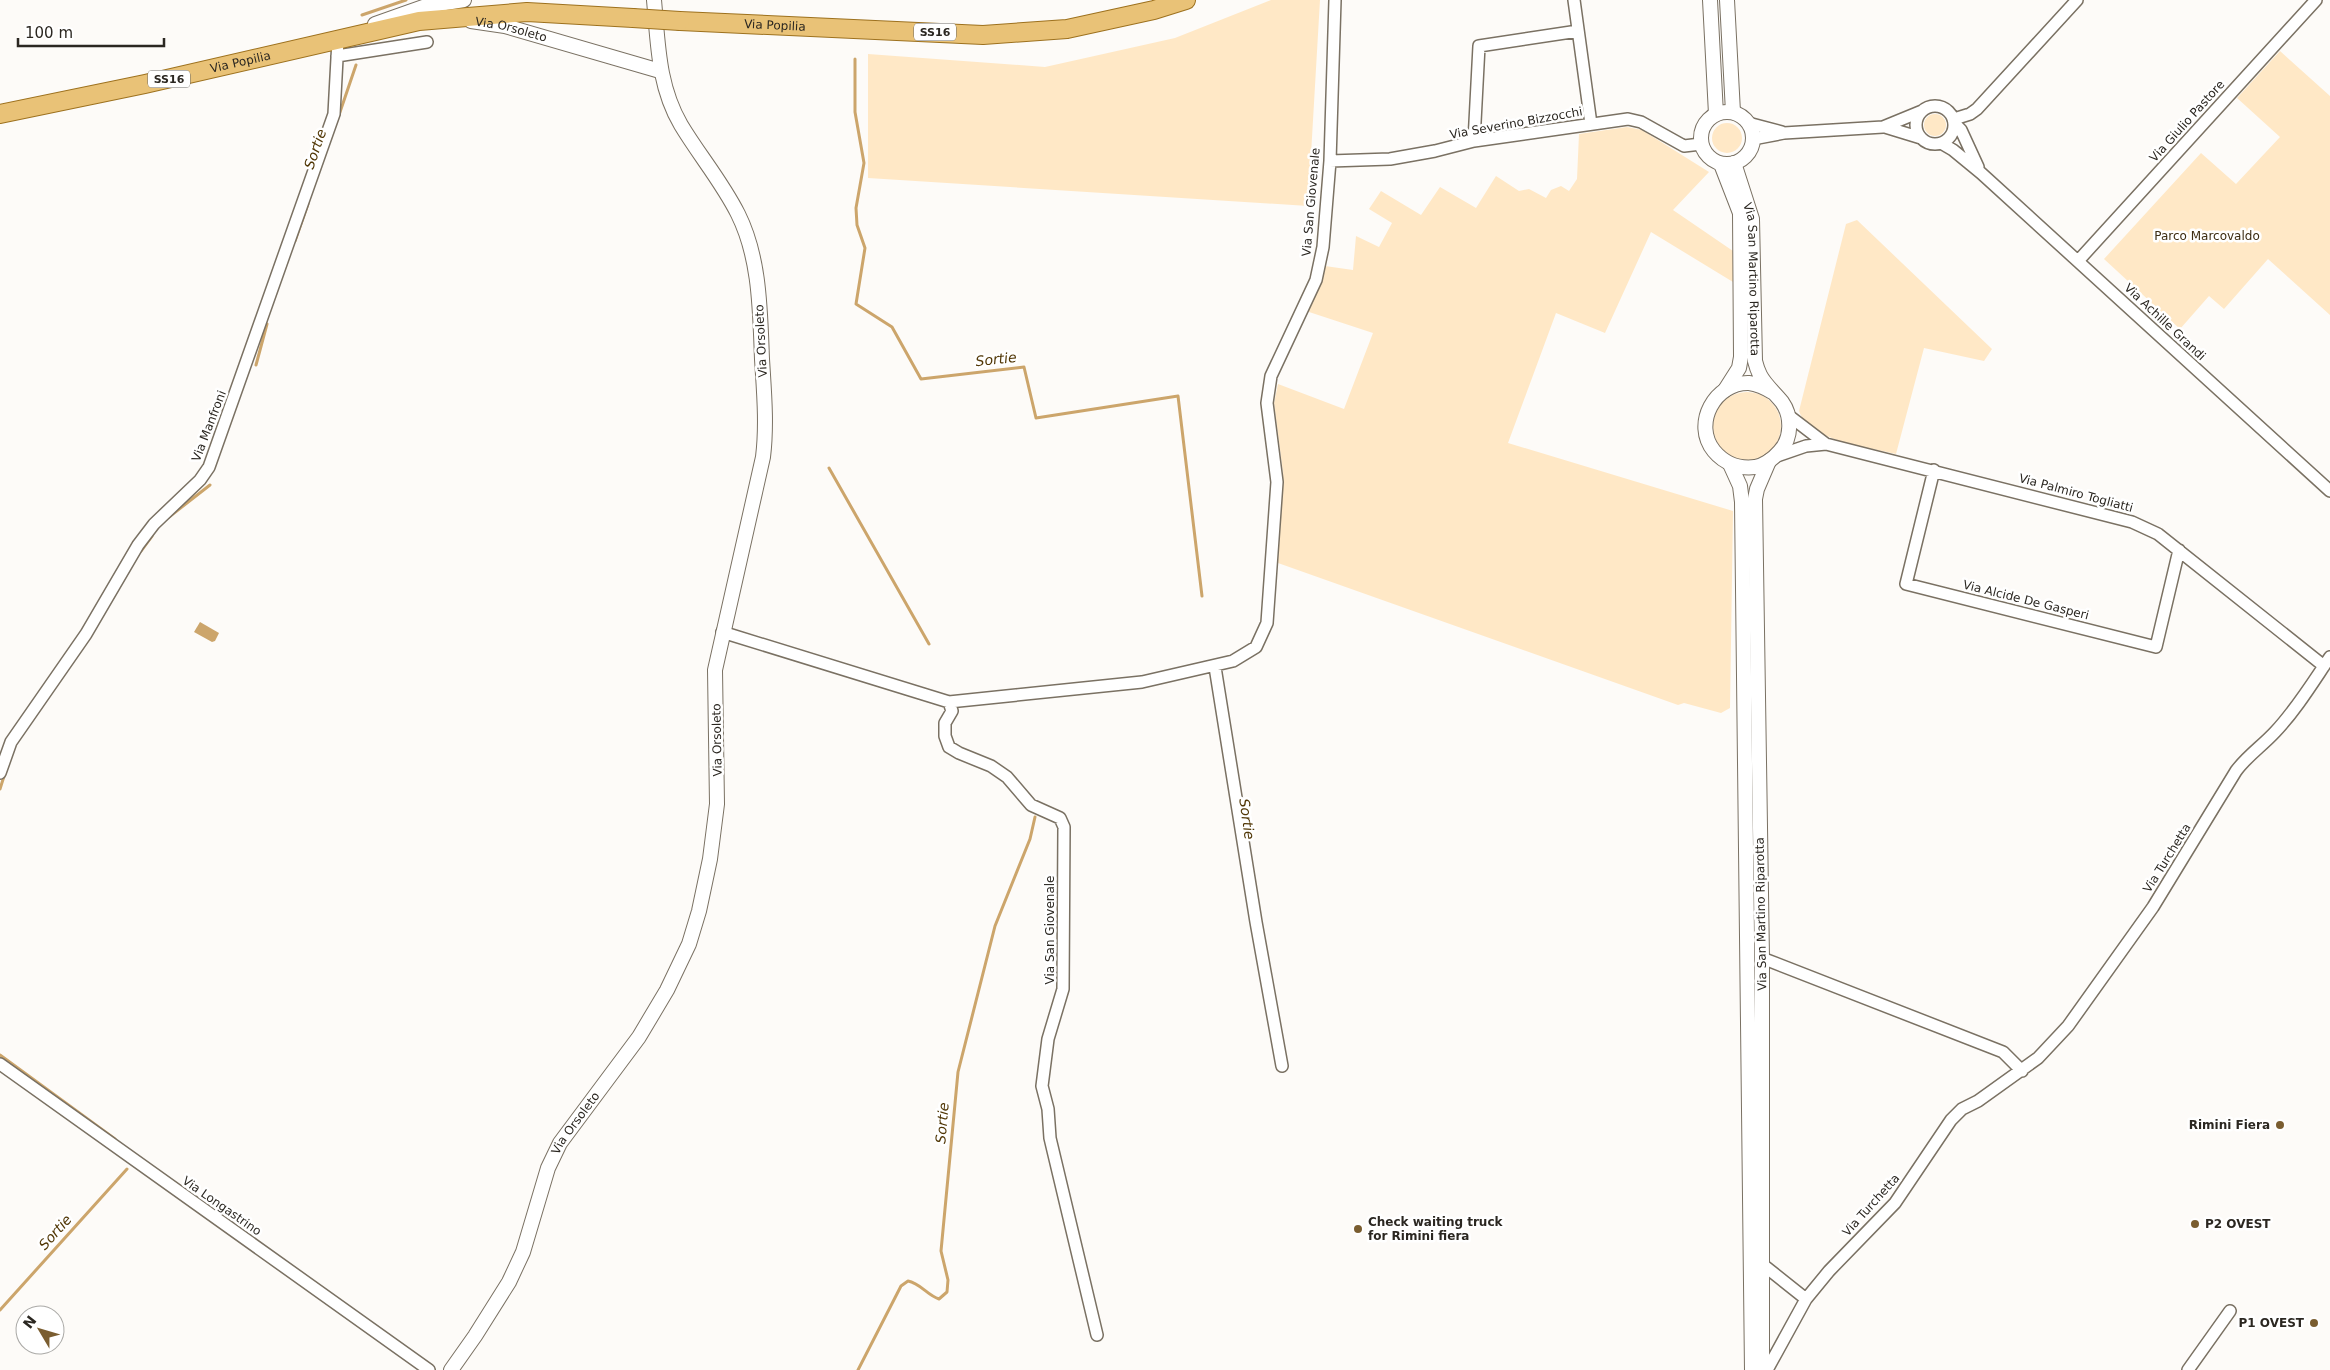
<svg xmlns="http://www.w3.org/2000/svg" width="2330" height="1370" viewBox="0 0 2330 1370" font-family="'DejaVu Sans',sans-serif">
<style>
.green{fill:#ffe8c6}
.water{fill:#cca56b}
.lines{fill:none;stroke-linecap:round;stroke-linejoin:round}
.stream{stroke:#cca56b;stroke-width:3}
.minor-casing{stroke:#7a7163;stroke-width:14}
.tertiary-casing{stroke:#7a7163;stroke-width:16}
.primary-casing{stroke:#9d711e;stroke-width:20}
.minor{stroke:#fff;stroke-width:11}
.tertiary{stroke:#fff;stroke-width:14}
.primary{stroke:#e9c277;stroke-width:18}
.primary-bridge-casing{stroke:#9d711e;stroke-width:20;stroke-linecap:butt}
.primary-bridge{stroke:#e9c277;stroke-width:18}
.poi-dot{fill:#7a5d30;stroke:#fff;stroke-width:2}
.labels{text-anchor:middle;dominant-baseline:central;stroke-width:5;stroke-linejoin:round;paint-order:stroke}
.shield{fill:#fff;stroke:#6b6864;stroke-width:1}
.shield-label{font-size:11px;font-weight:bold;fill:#2b2721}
.street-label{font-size:12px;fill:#2b2721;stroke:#fff}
.park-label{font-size:12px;fill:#3d2c12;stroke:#fff}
.poi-label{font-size:12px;font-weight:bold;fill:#2b2721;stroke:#fff;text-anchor:end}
.water-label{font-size:14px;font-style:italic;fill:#513706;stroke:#fff}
</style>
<rect width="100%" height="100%" fill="#fdfbf8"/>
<path class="green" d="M1271 0H1320L1308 206 868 178V54L1045 67 1175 38Z
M2280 51 2330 96V315L2268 259 2224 309 2209 296 2180 329 2104 259 2201 153 2236 184 2280 137 2237 98Z
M1924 125a11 11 0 1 1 22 0a11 11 0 1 1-22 0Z
M1712 138a15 15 0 1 1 30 0a15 15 0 1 1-30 0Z
M1627 127 1642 130 1709 172 1673 210 1733 251V282L1651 232 1605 333 1556 313 1508 443 1733 511 1730 708 1721 713 1684 703 1678 705 1278 563 1283 473 1274 403 1278 384 1344 409 1373 333 1306 311 1325 266 1353 270 1356 236 1379 247 1392 223 1369 209 1381 191 1421 215 1440 187 1476 208 1496 176 1519 191 1529 189 1546 198 1551 190 1561 186 1569 191 1577 179 1579 134Z
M1857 220 1992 349 1984 361 1924 348 1896 454C1868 447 1809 441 1799 411L1846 224Z
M1713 426a34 34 0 1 1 68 0a34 34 0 1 1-68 0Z"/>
<path class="water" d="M200 622 219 633 215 641 212 642 194 632Z"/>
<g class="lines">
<path class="stream" d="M362 15 406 0
M855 59V112L864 163 856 208 857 225 865 248 856 304 892 327 921 379 1024 367 1036 418 1178 396 1202 596
M339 115 356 65
M295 241 308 204
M256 365 267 324
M829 468 929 644
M169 517 210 485
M141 551 152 536
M0 789 5 773
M0 1055 115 1139
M0 1310 127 1169
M858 1370 901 1286 908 1281C920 1283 927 1295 939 1299L947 1292 948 1280 941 1251 958 1072 995 926 1030 839 1035 817"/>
<g class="minor-casing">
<path id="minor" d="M1574 0 1591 124
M337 56 427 42
M1916 125a19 19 0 1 1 38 0a19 19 0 1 1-38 0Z
M1954 119 1970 114 1977 109 2077 0
M1748 123 1782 132
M1954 123 1961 130 1978 167
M1885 127 1921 138
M1753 139 1784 133 1883 127 1922 111
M1474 141 1479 46 1578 31
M1941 143 1953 150 1981 173 2330 491
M1330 161 1390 159 1435 151 1474 141 1628 119 1641 122 1684 146 1701 144
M2078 261 2316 0
M1788 415 1826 444 2132 522 2158 534 2324 666
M1774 457 1806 446 1826 444
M1934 470 1906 584 2156 647 2179 550
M722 632 949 702 1142 682 1233 661 1256 647 1267 623 1277 482 1267 403 1271 376 1316 280 1323 247 1330 161 1335 0
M1215 667 1256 922 1282 1066
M949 702 952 711 945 723V736L949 747 959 753 991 766 1007 777 1031 805 1060 818 1064 827 1063 989 1048 1039 1042 1086 1048 1109 1050 1138 1097 1335
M0 773 11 742 86 634 138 545 154 524 200 480 209 467 334 114 338 40
M1762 958 2003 1052 2022 1071
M0 1064 429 1370
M1762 1264 1806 1299
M1767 1370 1806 1299 1829 1271 1895 1203 1951 1120 1962 1109 1978 1101 2038 1058 2068 1026 2153 907 2236 771C2247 756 2262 746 2275 732 2296 710 2313 682 2330 657
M2188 1370 2230 1311"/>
</g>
<g class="tertiary-casing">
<g id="tertiary">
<path d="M1710 0 1716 114"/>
<path d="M1727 0 1733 112"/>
<path id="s1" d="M471 21 505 26 660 71"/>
<path d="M375 24 426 6 464 0"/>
<circle cx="1727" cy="138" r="26"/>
<path id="s2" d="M1734 163 1752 219 1755 361C1756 365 1758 371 1760 375 1765 385 1775 393 1782 402 1792 416 1792 438 1780 451 1773 459 1765 465 1755 467 1739 469 1724 463 1714 451 1692 424 1715 382 1749 383 1758 384 1766 388 1774 393"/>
<path d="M1721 164 1740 213 1741 357 1739 368 1725 390"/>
<path d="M1730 464 1740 486 1742 502 1752 1370"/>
<path id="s3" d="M451 1370 475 1336 509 1282 523 1252 548 1168 560 1143 639 1037 667 990 689 944 699 911 710 859 717 804 715 670 763 457C767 424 764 392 762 359 760 310 760 258 738 214 722 182 699 155 681 125 658 86 658 43 654 0"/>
<path d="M1762 1370V958L1755 499 1757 489 1769 461"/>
</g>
</g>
<g class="primary-casing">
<g id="primary">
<path id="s4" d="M680 21 983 35 1067 29 1154 10 1186 0"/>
<path id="s5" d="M0 114 145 84 419 21 527 12 633 18"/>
</g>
</g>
<use href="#minor" class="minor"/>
<use href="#tertiary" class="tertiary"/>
<use href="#primary" class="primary"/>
<g class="primary-bridge-casing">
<path id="primary-bridge" d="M633 18 680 21"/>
</g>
<use href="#primary-bridge" class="primary-bridge"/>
</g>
<g class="poi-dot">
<circle cx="2280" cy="1125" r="5"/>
<circle cx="2195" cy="1224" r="5"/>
<circle cx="1358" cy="1229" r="5"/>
<circle cx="2314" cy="1323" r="5"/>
</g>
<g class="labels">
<g class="shield">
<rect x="914" y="23.5" width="42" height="17" rx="4"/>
<rect x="148" y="70.5" width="42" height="17" rx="4"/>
</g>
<g class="shield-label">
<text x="935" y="32">SS16</text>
<text x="169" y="79">SS16</text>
</g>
<g class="street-label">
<text stroke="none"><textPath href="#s4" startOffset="95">Via Popilia</textPath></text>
<text stroke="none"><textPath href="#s1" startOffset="41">Via Orsoleto</textPath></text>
<text stroke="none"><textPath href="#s5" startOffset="246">Via Popilia</textPath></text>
<text transform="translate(2187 121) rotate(-48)">Via Giulio Pastore</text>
<text transform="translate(1516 123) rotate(-10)">Via Severino Bizzocchi</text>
<text transform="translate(1311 202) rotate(-85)">Via San Giovenale</text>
<text stroke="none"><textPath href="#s2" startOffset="119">Via San Martino Riparotta</textPath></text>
<text transform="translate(2165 322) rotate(43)">Via Achille Grandi</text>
<text transform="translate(761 341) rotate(-93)">Via Orsoleto</text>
<text transform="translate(209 426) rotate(-69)">Via Manfroni</text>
<text transform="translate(2076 493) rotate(15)">Via Palmiro Togliatti</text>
<text transform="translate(2026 600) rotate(14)">Via Alcide De Gasperi</text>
<text transform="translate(717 740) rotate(-91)">Via Orsoleto</text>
<text transform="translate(2167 858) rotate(-58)">Via Turchetta</text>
<text transform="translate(1761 914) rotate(-91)">Via San Martino Riparotta</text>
<text transform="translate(1050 930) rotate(-90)">Via San Giovenale</text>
<text stroke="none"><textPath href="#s3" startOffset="279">Via Orsoleto</textPath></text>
<text transform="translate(1871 1205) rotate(-48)">Via Turchetta</text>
<text transform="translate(222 1206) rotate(35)">Via Longastrino</text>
</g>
<g class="park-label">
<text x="2207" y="236">Parco Marcovaldo</text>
</g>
<g class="poi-label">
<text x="2270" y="1125">Rimini Fiera</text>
<text x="1368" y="1222" text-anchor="start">Check waiting truck<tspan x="1368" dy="14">for Rimini fiera</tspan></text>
<text x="2205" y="1224" text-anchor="start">P2 OVEST</text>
<text x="2304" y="1323">P1 OVEST</text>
</g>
<g class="water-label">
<text transform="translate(315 149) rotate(-71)">Sortie</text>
<text transform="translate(996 359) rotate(-6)">Sortie</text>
<text transform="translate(1247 819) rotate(82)">Sortie</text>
<text transform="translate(942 1123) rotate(-85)">Sortie</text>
<text transform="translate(55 1232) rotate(-48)">Sortie</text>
</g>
</g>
<g transform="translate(40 1330) rotate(308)"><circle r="24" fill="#ffffff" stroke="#aaa9a6"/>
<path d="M0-4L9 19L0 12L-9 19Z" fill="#7a5d30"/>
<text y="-8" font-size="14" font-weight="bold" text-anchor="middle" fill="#2b2721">N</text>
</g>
<path d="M18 38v8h146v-8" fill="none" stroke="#2b2721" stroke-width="2.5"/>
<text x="25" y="38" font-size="15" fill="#2b2721" stroke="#ffffff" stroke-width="4" paint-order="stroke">100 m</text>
</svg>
